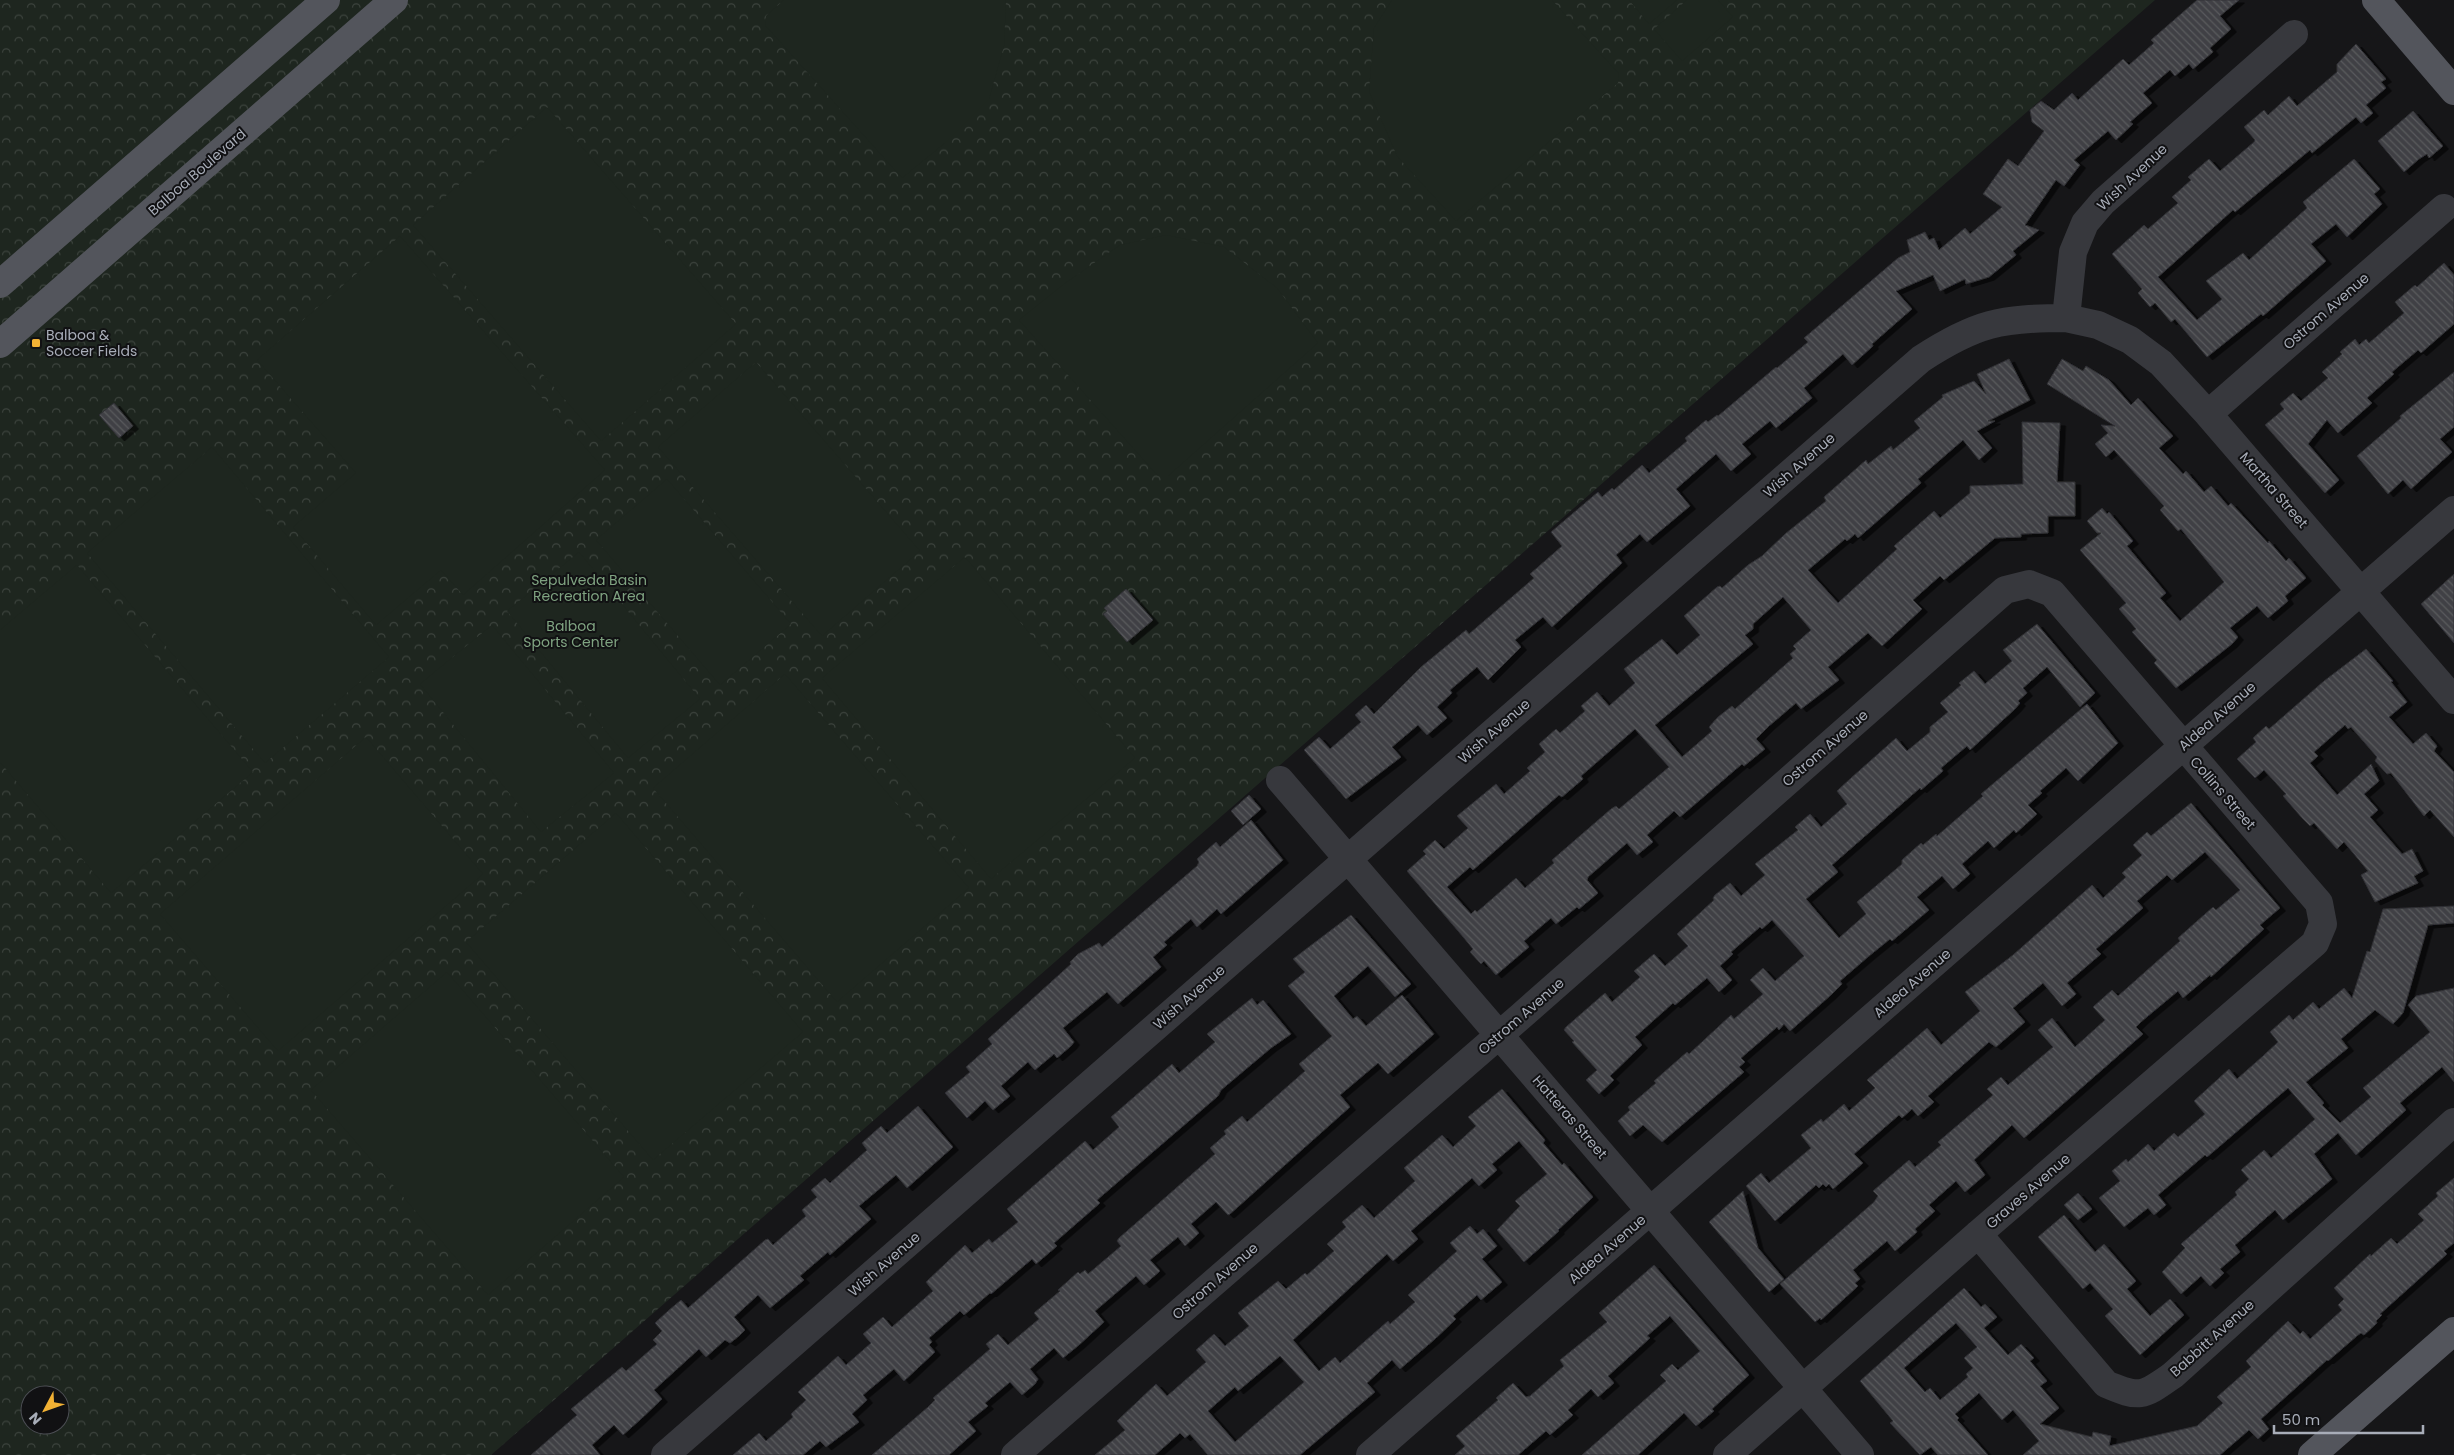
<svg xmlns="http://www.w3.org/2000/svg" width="2454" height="1455" viewBox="0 0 2454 1455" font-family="Poppins,sans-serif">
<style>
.park{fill:url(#park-crowns);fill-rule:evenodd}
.pitch{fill:#1e261f}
.building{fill:url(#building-back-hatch);stroke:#303034;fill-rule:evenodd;filter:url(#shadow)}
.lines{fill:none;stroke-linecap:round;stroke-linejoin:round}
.minor{stroke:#37383d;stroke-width:28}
.major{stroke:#53555c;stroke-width:28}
.poi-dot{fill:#f2b134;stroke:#111113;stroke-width:2}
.labels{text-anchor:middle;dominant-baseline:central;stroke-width:4;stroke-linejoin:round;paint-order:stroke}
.street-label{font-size:14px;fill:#a8adb8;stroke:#111113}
.poi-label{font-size:14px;fill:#a8adb8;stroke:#111113;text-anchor:start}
.park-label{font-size:14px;fill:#7fa381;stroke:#111113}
</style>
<defs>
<pattern id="park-crowns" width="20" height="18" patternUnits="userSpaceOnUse" patternTransform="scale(1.25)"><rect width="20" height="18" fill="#1e261f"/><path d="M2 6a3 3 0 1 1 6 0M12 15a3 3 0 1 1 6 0" fill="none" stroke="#3c433d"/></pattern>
<pattern id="building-back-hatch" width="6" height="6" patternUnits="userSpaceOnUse" patternTransform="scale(1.25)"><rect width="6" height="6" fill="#404145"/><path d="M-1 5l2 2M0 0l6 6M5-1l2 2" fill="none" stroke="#595a5e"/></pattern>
<filter id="shadow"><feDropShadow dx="5.5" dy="3" stdDeviation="0" flood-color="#0009"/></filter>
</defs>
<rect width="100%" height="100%" fill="#161618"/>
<path class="park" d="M0 0H2155L491 1455H0ZM30 1395H60V1425H30Z"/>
<path class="pitch" d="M784 0H1006L1004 46 989 99 945 143 902 178 765 25 766 16Z
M1392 0H1552L1619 74 1618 83 1456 221 1397 156 1369 91 1374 28Z
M1629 0H1677L1649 24Z
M1687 0H1718L1733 17 1682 61 1654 29Z
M547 107 736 324 601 441 413 225Z
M1166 235 1224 247 1277 288 1318 343 1168 476H1158L1019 320 1064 284 1120 245Z
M400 236 605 470 463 595 441 570 376 625 293 527 356 473 257 360Z
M756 362 920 551 822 636 658 447Z
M212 447 389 657 265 763 87 553Z
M667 479 791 624 720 685 596 540Z
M579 552 700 699 628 758 507 611Z
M965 557 1135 758 991 879 822 678Z
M77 565 253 772 111 893 0 762V630Z
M492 625 614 773 541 832 420 684Z
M785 674 969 888 837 1002 653 788Z
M366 737 483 874 278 1051 160 914Z
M616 813 803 1032 653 1160 466 942Z
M447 972 624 1177 488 1295 311 1090Z"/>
<path class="building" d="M2197 0H2239L2220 16 2231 29 2210 48 2213 52 2193 69 2189 64 2175 76 2170 70 2143 93 2152 103 2130 122 2133 124 2116 140 2108 131 2074 160 2080 165 2064 186 2056 180 2025 225 2039 230 2013 251 2016 255 1989 277 1966 284 1965 279 1940 291 1933 275 1896 291 1912 309 1872 344 1873 346 1852 365 1843 354 1804 388 1812 398 1776 428 1770 421 1742 444 1751 454 1731 471 1716 454 1676 489 1690 506 1647 542 1640 534 1616 555 1622 563 1552 627 1543 617 1515 640 1521 647 1488 680 1477 667 1450 690 1452 693 1437 707 1447 718 1427 735 1418 725 1392 747 1401 757 1346 799 1304 750 1319 737 1330 749 1361 722 1355 715 1366 705 1374 714 1421 667 1466 630 1469 634 1534 578 1530 574 1562 546 1551 532 1598 492 1602 497 1612 488 1614 490 1642 465 1649 473 1687 441 1685 438 1706 420 1708 422 1717 415 1718 416 1776 367 1777 368 1808 342 1804 338 1837 310 1898 258 1910 252 1907 240 1925 232 1929 240 1934 238 1939 250 1965 228 1970 234 2002 207 1983 194 2008 159 2018 166 2044 131 2032 122 2030 110 2041 101 2054 110 2072 93 2078 100 2123 59 2129 65 2154 43 2151 40Z
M2356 44 2386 79 2381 82 2386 88 2366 105 2373 113 2361 123 2356 117 2312 153 2310 150 2235 212 2233 210 2158 277 2197 320 2222 299 2206 281 2243 253 2249 260 2307 208 2303 202 2354 159 2380 189 2374 194 2382 204 2347 237 2336 224 2311 244 2326 261 2263 316 2261 314 2207 357 2175 319 2171 322 2155 303 2150 307 2138 293 2142 289 2112 254 2144 225 2148 229 2178 203 2172 197 2191 180 2188 177 2209 159 2220 171 2254 142 2255 140 2244 127 2264 110 2268 115 2289 96 2297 106 2337 72V64Z
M2413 111 2443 146 2429 158 2427 154 2419 159 2404 172 2378 141Z
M2444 263 2454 275V324L2421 353 2418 350 2392 372 2394 374 2367 398 2372 403 2338 433 2327 420 2308 444 2339 480 2325 493 2265 425 2284 409 2280 404 2293 393 2301 401 2328 378 2322 372 2342 354 2340 352 2355 339 2359 345 2366 339 2369 343 2404 313 2395 302 2415 285 2417 287Z
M2009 359 2030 400 1988 421H1995L1977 431 1992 448 1979 460 1963 440 1918 479 1921 483 1858 538 1855 534 1847 541 1845 539 1808 570 1838 603 1897 549 1894 546 1934 511 1940 518 1970 493V486L2023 484 2022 422 2060 423 2057 482H2075V516H2048V533L2021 534V537L1995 538 1944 580 1940 576 1913 600 1922 609 1882 646 1868 633 1828 667 1839 680 1801 709 1796 703 1769 726 1756 739 1765 749 1744 766 1742 764 1680 817 1674 811 1647 835 1653 842 1637 855 1627 843 1588 877 1587 880 1598 893 1579 909 1577 907 1556 924 1551 918 1524 941 1529 947 1496 975 1484 961 1481 964 1470 952 1473 949 1464 938 1407 871 1426 854 1423 851 1435 840 1444 849 1468 828 1457 816 1496 784 1504 794 1530 771 1527 768 1545 752 1539 744 1556 729 1560 733 1585 711 1581 706 1597 692 1609 706 1635 683 1624 669 1639 657 1662 639 1677 655 1700 635 1684 616 1717 587 1720 586 1722 588 1748 565 1762 556 1785 534 1826 501 1824 497 1866 460 1868 464 1891 446 1893 450 1920 428 1914 421 1943 397 1942 395 1974 381 1986 394 1977 374ZM1783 597 1811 630 1793 646 1796 649 1790 654 1793 658 1735 709 1732 706 1718 717 1709 727 1712 731 1682 757 1655 725 1753 644 1745 635 1753 629V624ZM1635 729 1669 767 1619 809 1616 806 1611 809 1552 860 1554 863 1525 888 1516 878 1477 912 1475 910 1471 914 1447 887 1470 867 1473 870 1559 795 1562 797 1583 779 1581 776Z
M2062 359 2083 371 2086 366 2109 380 2131 405 2138 398 2173 436 2159 448 2183 474 2186 471 2204 492 2211 486 2228 506 2231 503 2268 543 2269 541 2286 561 2289 558 2306 578 2285 596 2288 601 2268 618 2257 606 2230 628 2238 637 2232 644 2176 688 2154 663 2157 660 2132 632 2136 629 2119 609 2126 603 2080 550 2101 533H2097L2087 521 2102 508 2107 514 2109 512 2133 541 2127 546 2166 593 2160 598 2180 621 2224 582 2181 529 2178 531 2160 510 2164 506 2114 450 2106 457 2095 444 2108 433 2101 425 2115 426 2047 384Z
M2454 372V427L2440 439 2452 452 2411 489 2403 480 2388 494 2357 456 2401 418 2400 416Z
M114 403 133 426 119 438 99 415Z
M2454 574V643L2421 604Z
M1126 589 1153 620 1127 642 1103 614 1107 611 1104 608Z
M2037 624 2095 693 2080 707 2047 667 2023 688 2027 693 2018 701 2020 703 2015 709 1970 750 1967 746 1941 768 1943 771 1921 790 1920 788 1832 865 1838 872 1806 899 1839 938 1866 914 1857 902 1902 864V860L1921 843 1923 845 1936 834 1937 836 1983 796 1981 794 2087 704 2118 743 2078 781 2066 768 2040 791 2042 793 2028 805 2037 814 2016 833 2014 830 1994 848 1988 841 1962 864 1970 874 1953 889 1942 876 1917 897 1929 910 1892 941 1890 939 1869 956 1840 981 1842 984 1831 995 1790 1031 1784 1024 1779 1030 1777 1027 1741 1058 1745 1062 1739 1067 1744 1072 1662 1142 1643 1125 1630 1136 1618 1121 1630 1110 1628 1107 1656 1083 1654 1081 1687 1052 1689 1054 1731 1015 1734 1019 1763 994 1750 980 1763 968 1775 981 1804 956 1772 920 1762 929 1760 927 1731 952 1733 954 1720 966 1732 980 1719 992 1707 978 1675 1005 1673 1003 1635 1037 1642 1045 1610 1076 1614 1080 1599 1094 1586 1080 1597 1070 1572 1042 1574 1041 1564 1030 1566 1027 1605 993 1612 1002 1640 977 1634 971 1654 954 1665 966 1688 946 1677 934 1714 900 1713 898 1715 895 1730 883 1741 896 1765 875 1755 864 1798 830 1795 827 1810 814 1821 827 1847 804 1837 791 1851 778 1896 738 1907 751 1930 732V727L1948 712 1940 703 1961 685 1959 683 1974 671 1985 684 2012 661 2003 650Z
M2366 649 2393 681 2391 682 2407 702 2389 717 2413 744 2426 733 2437 746 2434 751 2454 772V837L2430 810 2424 816 2391 773 2387 774 2375 761 2377 757 2351 727 2348 729 2345 725 2314 752 2318 756 2310 763 2337 795 2371 764 2379 781 2364 794 2378 810 2370 817 2402 854 2412 849 2423 871 2414 876 2418 883 2375 902 2361 875 2368 871 2344 842 2337 849 2314 823 2310 826 2302 818 2283 796 2286 794 2264 770 2255 778 2237 759 2256 742 2253 738 2266 726 2269 729 2324 681Z
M1249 795 1261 809 1243 825 1231 811Z
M2191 803 2280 908 2260 925 2264 929 2211 977 2210 975 2183 998 2178 991 2142 1021 2136 1027 2143 1034 2024 1138 2012 1125 1974 1160 1985 1175 1965 1192 1956 1181 1929 1205 1935 1211 1915 1229 1917 1232 1895 1251 1887 1241 1853 1270 1860 1279 1855 1283 1858 1286 1821 1320 1820 1318 1815 1322 1780 1284 1874 1202 1878 1196 1873 1191 1909 1160 1915 1167 1941 1145 1938 1142 1993 1095 1987 1089 2001 1077 2008 1085 2053 1047 2038 1030 2052 1018 2075 1047 2105 1020 2093 1007 2112 990 2118 996 2180 941 2178 938 2213 907 2216 910 2240 890 2205 852 2172 880 2167 875 2137 901 2143 908 2096 949 2101 954 2067 983 2076 994 2062 1006 2043 983 2013 1008 2025 1022 1996 1047 1989 1042 1928 1096 1934 1102 1918 1116 1912 1109 1902 1118 1899 1115 1854 1154 1863 1163 1833 1189 1829 1184 1826 1187 1823 1184 1819 1188 1816 1185 1775 1221 1746 1186 1761 1173 1769 1183 1811 1148 1801 1135 1821 1119 1823 1122 1844 1104 1849 1111 1875 1088 1867 1080 1927 1028 1941 1045 1980 1011 1965 992 2013 955 2092 885 2103 898 2126 877 2122 873 2142 855 2133 845 2147 832 2151 836Z
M1251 820 1283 860 1221 914 1217 909 1197 927 1191 919 1164 942 1167 945 1153 957 1161 967 1118 1004 1107 992 1063 1028 1074 1042 1071 1046 1057 1058 1054 1054 1035 1070 1028 1062 1001 1086 1010 1096 993 1110 985 1101 967 1118 945 1093 970 1072 966 1067 992 1044 988 1039 1071 964 1070 962 1078 954 1099 943 1102 947 1197 866 1199 862 1197 859 1216 842 1220 847Z
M2454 906V923L2428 925 2403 1013 2393 1024 2375 1010 2341 1039 2348 1048 2306 1082 2324 1103 2322 1105 2340 1123 2371 1097 2363 1088 2430 1032 2408 1005 2416 996 2454 988V1082L2442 1067 2400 1103 2406 1110 2356 1155 2338 1133 2314 1154 2332 1179 2283 1220 2275 1210 2235 1245 2240 1252 2220 1269 2224 1273 2210 1286 2201 1276 2181 1294 2162 1272 2185 1248 2181 1244 2237 1195 2235 1192 2249 1179 2241 1170 2264 1150 2271 1158 2315 1119 2288 1088 2207 1157 2205 1155 2158 1195 2166 1205 2154 1215 2148 1208 2124 1227 2099 1198 2120 1181 2112 1171 2126 1159 2128 1162 2148 1144 2154 1151 2174 1133 2178 1137 2205 1114 2194 1101 2229 1069 2237 1079 2263 1056 2278 1042 2270 1032 2289 1015 2293 1020 2313 1002 2319 1009 2344 988 2352 998 2367 951 2370 952 2383 909Z
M1351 915 1411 984 1395 997 1368 966 1334 996 1353 1019 1357 1016 1366 1026 1402 995 1434 1034 1388 1074 1378 1063 1340 1095 1350 1107 1230 1214 1228 1215 1216 1202 1191 1224 1199 1233 1185 1246 1178 1237 1150 1260 1160 1271 1144 1285 1136 1276 1095 1311 1104 1322 1079 1345 1063 1358 1054 1348 1030 1369 1038 1379 1035 1384 1022 1395 1010 1382 985 1403 988 1406 968 1422 976 1431 949 1455H872L928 1407 935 1400 933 1398 990 1349 986 1344 998 1334 1008 1345 1039 1319 1034 1313 1060 1291 1058 1290 1078 1272 1080 1274 1085 1270 1088 1274 1121 1246 1117 1241 1119 1238 1215 1154 1210 1148 1226 1134 1224 1131 1242 1116 1247 1122 1305 1071 1299 1064 1332 1036 1288 986 1305 972 1293 959Z
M1252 998 1257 1005 1263 1000 1291 1034 1271 1048 1221 1090 1218 1096 1097 1200 1100 1203 1054 1243 1057 1246 1036 1264 1032 1259 991 1294 990 1293 964 1315 960 1311 929 1338 932 1342 929 1345 935 1352 904 1381 894 1369 863 1395 867 1400 852 1414 859 1422 826 1447 820 1441 803 1455H733L759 1433 766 1441 793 1417 791 1414 806 1400 798 1392 838 1356 846 1365 871 1343 863 1334 883 1317 892 1327 933 1291 926 1282 965 1245 972 1253 989 1239 992 1243 1018 1222 1007 1209 1085 1141 1093 1150 1119 1127 1111 1117 1172 1064 1179 1073 1215 1042 1207 1034Z
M1502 1089 1545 1140 1543 1143 1562 1165 1564 1163 1593 1197 1558 1230 1559 1231 1524 1262 1497 1230 1520 1206 1515 1201 1547 1174 1519 1141 1492 1164 1497 1170 1479 1186 1472 1178 1411 1231 1418 1239 1393 1261 1387 1254 1293 1340 1319 1371 1335 1357 1340 1363 1388 1321 1390 1324 1415 1302 1408 1295 1457 1251 1450 1243 1470 1226 1477 1234 1483 1229 1497 1246 1482 1259 1502 1282 1481 1300 1477 1295 1453 1316 1456 1319 1435 1339 1400 1369 1392 1360 1367 1383 1375 1392 1300 1455H1208L1190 1434 1185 1438 1180 1433 1155 1455H1095L1125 1430 1117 1421 1137 1402 1156 1384 1167 1396 1206 1362 1196 1350 1214 1334 1225 1346 1249 1326 1238 1313 1278 1281 1286 1289 1305 1273 1307 1275 1334 1251 1327 1244 1346 1227 1342 1222 1362 1205 1374 1218 1415 1181 1404 1168 1442 1135 1453 1147 1476 1126 1468 1117ZM1280 1356 1304 1382 1235 1442 1208 1411 1235 1387 1238 1391Z
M918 1106 953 1147 907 1188 896 1175 859 1206 871 1219 830 1255 828 1252 800 1276 804 1280 770 1308 758 1295 734 1317 745 1330 739 1336 730 1343 725 1340 706 1357 699 1349 654 1390 662 1399 641 1419 623 1435 614 1425 592 1445 600 1455H531L577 1415 571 1409 622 1367 626 1371 657 1344 653 1340 662 1331 655 1323 668 1311 681 1300 688 1308 765 1240 768 1239 773 1245 806 1216 802 1210 817 1197 811 1190 825 1178 830 1183 867 1150 862 1143 881 1126 887 1133Z
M2454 1178V1243L2444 1251 2447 1254 2380 1314 2382 1315 2376 1321 2377 1323 2364 1335 2361 1333 2358 1335 2328 1361 2327 1360 2261 1419 2269 1429 2258 1439 2249 1430 2220 1455H2023L2039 1441 2013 1410 2002 1420 1979 1393 1955 1414 1959 1418 1957 1420 1959 1422 1988 1455H1938L1931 1447 1920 1455 1890 1423 1893 1421 1860 1381 1964 1288 1981 1307 1985 1304 1997 1317 1984 1328 2008 1355 2021 1344 2034 1358 2030 1361 2047 1381 2040 1386 2059 1408 2040 1424 2092 1437 2093 1432 2111 1436 2109 1446 2197 1426 2223 1403 2217 1397 2251 1367 2246 1361 2288 1321 2300 1334 2303 1331 2310 1339 2342 1310 2338 1305 2344 1299 2334 1288 2370 1254 2371 1256 2391 1238 2397 1244 2424 1220 2418 1214 2438 1196 2436 1193ZM1956 1323 1977 1347 1964 1358 1973 1368 1966 1374 1968 1377 1940 1400 1930 1388 1925 1392 1904 1368Z
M1743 1191 1758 1248 1784 1279 1769 1292 1709 1222Z
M2078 1193 2092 1209 2078 1220 2064 1205Z
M2064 1215 2095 1252 2104 1244 2136 1281 2127 1289 2150 1316 2170 1299 2184 1315 2140 1355 2105 1316 2113 1309 2090 1283 2083 1289 2038 1237Z
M1654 1265 1749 1375 1712 1409 1714 1411 1696 1426 1684 1413 1638 1455H1582L1666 1381 1660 1375 1672 1364 1678 1370 1700 1351 1670 1316 1647 1336 1650 1338 1639 1348 1608 1376 1614 1383 1598 1397 1591 1389 1568 1410 1573 1415 1550 1435 1546 1431 1518 1455H1455L1465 1446 1456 1436 1498 1400 1496 1398 1513 1383 1526 1397 1530 1396 1564 1366 1560 1360 1607 1322 1599 1313Z"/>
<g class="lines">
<path class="minor" d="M2066 318 2098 325 2130 340 2161 363 2208 414 2454 700
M2208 414 2444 208
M1280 780 1860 1455
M1978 1234 2106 1384C2141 1399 2143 1396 2173 1375L2454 1122
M665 1455 1921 359C1976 323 2001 318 2066 318L2073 252 2085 223 2103 202 2294 34
M1015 1455 1520 1017 2005 590 2029 584 2052 593 2319 903 2323 924 2315 943 1978 1234 1727 1455
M1370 1455 2454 510"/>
<path class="major" d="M2376 0 2454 91
M0 284 326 0
M0 344 394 0
M2312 1455 2454 1331"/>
</g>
<rect class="poi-dot" x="31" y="338" width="10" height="10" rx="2.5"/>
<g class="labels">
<g class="street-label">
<text transform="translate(197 172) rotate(-41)">Balboa Boulevard</text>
<text transform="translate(2132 177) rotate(-43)">Wish Avenue</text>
<text transform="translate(2326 311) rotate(-41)">Ostrom Avenue</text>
<text transform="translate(1799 465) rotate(-41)">Wish Avenue</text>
<text transform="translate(2274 490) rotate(49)">Martha Street</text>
<text transform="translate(2217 716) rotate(-41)">Aldea Avenue</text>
<text transform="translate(1494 731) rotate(-41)">Wish Avenue</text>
<text transform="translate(1825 748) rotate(-41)">Ostrom Avenue</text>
<text transform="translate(2223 793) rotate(49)">Collins Street</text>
<text transform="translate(1912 983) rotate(-41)">Aldea Avenue</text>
<text transform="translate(1189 997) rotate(-41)">Wish Avenue</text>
<text transform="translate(1521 1016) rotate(-41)">Ostrom Avenue</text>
<text transform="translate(1570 1117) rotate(49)">Hatteras Street</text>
<text transform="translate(2028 1191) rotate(-41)">Graves Avenue</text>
<text transform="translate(1607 1249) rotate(-41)">Aldea Avenue</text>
<text transform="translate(884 1264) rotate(-41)">Wish Avenue</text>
<text transform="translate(1215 1281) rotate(-41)">Ostrom Avenue</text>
<text transform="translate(2212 1338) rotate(-42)">Babbitt Avenue</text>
</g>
<g class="poi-label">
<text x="46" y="335">Balboa &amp;<tspan x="46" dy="16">Soccer Fields</tspan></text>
</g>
<g class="park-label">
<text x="589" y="580">Sepulveda Basin<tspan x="589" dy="16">Recreation Area</tspan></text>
<text x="571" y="626">Balboa<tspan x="571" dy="16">Sports Center</tspan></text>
</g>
</g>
<g transform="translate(45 1410) rotate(229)"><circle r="24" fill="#111113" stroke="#4d4f55"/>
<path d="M0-4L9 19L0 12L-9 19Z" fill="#f2b134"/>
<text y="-8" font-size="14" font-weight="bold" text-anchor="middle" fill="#a8adb8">N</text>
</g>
<path d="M2274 1425v8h149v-8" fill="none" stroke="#a8adb8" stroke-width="2.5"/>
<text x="2282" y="1425" font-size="15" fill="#a8adb8" stroke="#111113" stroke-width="4" paint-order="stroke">50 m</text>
</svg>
